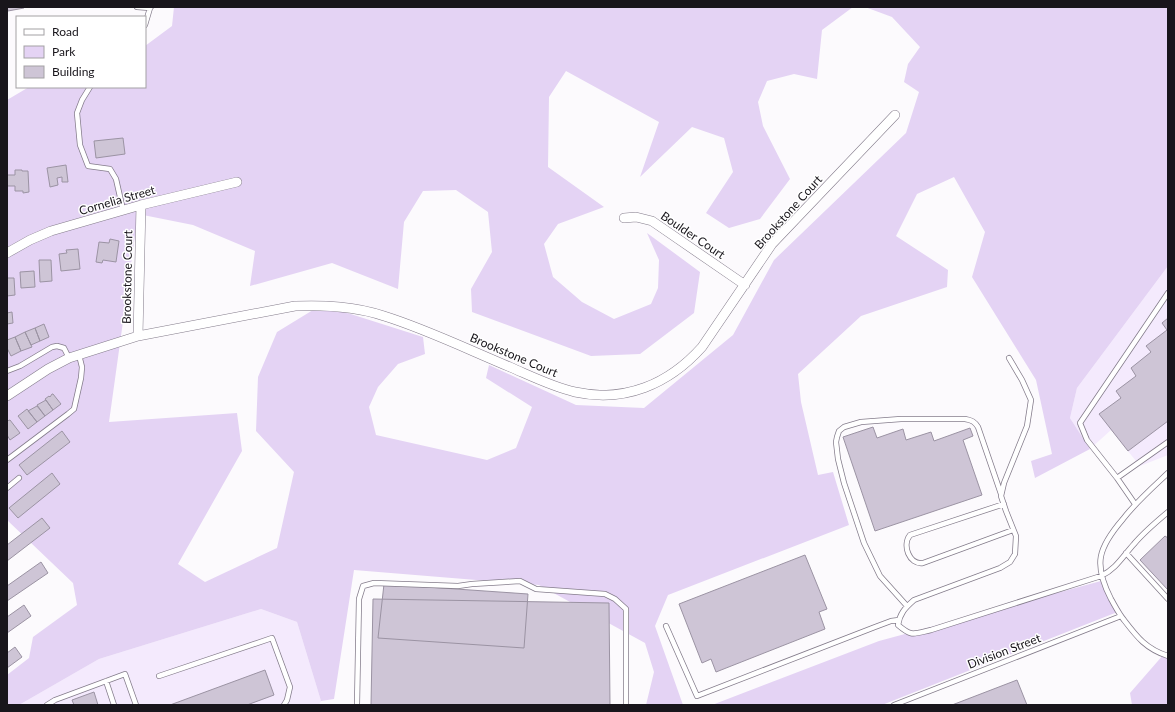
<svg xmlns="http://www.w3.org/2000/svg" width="1175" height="712" viewBox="0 0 1175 712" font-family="Lato,sans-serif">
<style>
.built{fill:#f4eafd}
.green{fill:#e4d3f4}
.building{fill:#cec5d6;stroke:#9b93a3}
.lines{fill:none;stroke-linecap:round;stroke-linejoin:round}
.lane-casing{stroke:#847c8b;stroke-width:6}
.street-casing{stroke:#847c8b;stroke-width:10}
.lane{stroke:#fff;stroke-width:4.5}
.street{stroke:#fff;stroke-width:9}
.labels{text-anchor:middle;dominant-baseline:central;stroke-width:3;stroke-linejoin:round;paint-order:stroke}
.street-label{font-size:12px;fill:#18151b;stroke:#fff}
</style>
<rect width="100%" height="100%" fill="#fcfafd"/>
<path class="built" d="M1168 266V455L1140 466 1111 430 1090 449 1070 418 1077 388Z
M261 609 297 622 321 701 319 705H19L99 659Z"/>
<path class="green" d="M174 7H853L822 30 817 79 794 74 767 81 758 102 763 126 790 179 760 219 729 228 706 213 733 172 724 138 692 127 640 177 659 122 566 71 549 97 548 167 604 207 558 224 544 244 553 277 582 302 614 319 651 304 658 288 659 260 647 233 700 272 694 313 640 354 591 356 472 312 471 289 492 252 488 212 456 190 423 191 404 222 398 289 332 263 250 286 255 251 193 225 138 214 109 422 237 413 242 451 178 564 205 582 277 548 294 472 256 431 258 377 277 332 313 310H338L423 337 425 354 398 364 378 387 369 407 376 435 487 460 516 448 532 407 486 378 489 365 576 405 644 408 733 335 774 260 906 133 919 92 904 82 908 64 920 47 892 17 865 7H1168V266L1077 388 1070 418 1090 449 1035 478 1031 461 1052 454 1036 380 972 277 985 232 954 177 917 194 896 236 948 270 947 287 861 316 798 374 801 402 818 475 833 472 849 525 668 595 655 626 683 705H646L654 672 645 643 539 585 354 570 334 699 321 701 297 622 261 609 99 659 19 705H7V675L29 658 33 637 77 605 73 583 7 520V100L29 87H145V46L172 26Z
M1101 581 1120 611 882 705H712L879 641Z
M1164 654 1168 655V705H1132L1130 693Z"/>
<path class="building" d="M7 7H24V8L8 11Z
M123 138 125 154 96 158 94 141Z
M66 165 68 182H62V177L57 178 58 185 50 187 47 168Z
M15 170H22V171H28L29 192 23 193V191H15V186H7V175H15Z
M110 239 119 241 116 262 103 260 102 263 96 262 99 242 109 243Z
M78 249 80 269 61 271 59 254 67 253 66 250Z
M39 260H51L52 281 40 282Z
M34 271 35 287 21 288 20 272Z
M7 278H14L15 295 7 296Z
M12 312 13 323 7 324V313Z
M1168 318V421L1128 451 1099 414 1121 398 1116 391 1136 376 1131 368 1151 352 1146 346 1167 330 1162 323Z
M44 324 49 337 40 341 35 328Z
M35 328 40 341 31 345 25 332Z
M25 332 32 347 21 351 15 337Z
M15 337 21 351 11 356 7 348V340Z
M52 394H53L61 404 53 410 45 399 49 396 50 397Z
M46 400 53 410 45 416 37 405Z
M37 406 45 416 37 422 28 411Z
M27 409 37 422 28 429 18 416Z
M10 420 20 433 10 440 7 435V421Z
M873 427 877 438 903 429 906 440 931 432 934 441 970 428 973 436 963 440 982 495 875 531 843 437Z
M62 431 70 442 27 475 19 465Z
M52 473 60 484 18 518 9 508Z
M42 518 50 528 7 561V545Z
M1165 536 1168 538V590L1140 560Z
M805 555 827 609 819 612 825 629 716 672 711 659 702 663 679 604Z
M41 562 48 573 7 601V586Z
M384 584 528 594 524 648 378 638Z
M373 599 609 603 610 705H371Z
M24 605 31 616 7 633V617Z
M15 647 22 657 7 668V653Z
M265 670 274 695 247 705H170Z
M1017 680 1027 705H952Z
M94 692 98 705H74L72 700Z"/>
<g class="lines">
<g class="lane-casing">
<path id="lane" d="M137 7 150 8 151 7
M145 25 150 8
M90 87 82 100 77 113 80 145 88 166 110 169 116 179 123 210
M1009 358 1022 380 1031 400 1027 426 1004 483 1001 496 1006 511 1016 536 1015 554 1010 562 1000 568 914 600C905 608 900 613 898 625 912 637 913 634 931 630L1101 576C1116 569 1123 556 1134 544 1144 532 1156 522 1168 512
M7 371 20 366 52 347 57 346 64 348 69 358
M7 460 68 414 74 409 81 378 82 367 79 355
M1168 473C1152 488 1136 502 1123 519 1098 548 1093 564 1111 599 1115 606 1119 614 1124 620 1137 637 1146 649 1168 656
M1117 478 1168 442
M7 488 19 478
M1004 504 910 535C902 545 909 565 923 563L1013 530
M1135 504 1117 478 1087 440 1080 423 1168 293
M1126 553 1168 599
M907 606 880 576 864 543 844 483 838 459 836 442 837 437 839 431 844 427 861 422 901 419H965C972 420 975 422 978 427L1001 494
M666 626 697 696 875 627 891 621 899 620
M159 676 272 638 290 687 287 700 284 705
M106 681 114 705
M47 705 55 700 125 674 136 705
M357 705 359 599 363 586 374 583 458 586 472 584 520 581 536 589 605 594 615 599 626 609V705
M894 705 1121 616"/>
</g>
<g class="street-casing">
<path id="street" d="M141 205 138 336 295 306C325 305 355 306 384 316 426 329 469 350 510 367 531 376 553 387 575 392 625 403 669 384 702 347L772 244 895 115
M624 218 636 217 652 221 745 285
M7 253 30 240 51 231 141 205 237 182
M7 396 48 369 69 358 138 336"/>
</g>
<use href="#lane" class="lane"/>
<use href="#street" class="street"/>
</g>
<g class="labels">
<g class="street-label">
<text transform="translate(117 200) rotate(-16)">Cornelia Street</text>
<text transform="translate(788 212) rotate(-48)">Brookstone Court</text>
<text transform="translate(693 235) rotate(34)">Boulder Court</text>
<text transform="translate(127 277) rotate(-89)">Brookstone Court</text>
<text transform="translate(514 355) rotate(23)">Brookstone Court</text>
<text transform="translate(1004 651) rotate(-21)">Division Street</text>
</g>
</g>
<rect width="1175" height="712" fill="none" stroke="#18151b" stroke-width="16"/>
<rect x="16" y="16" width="130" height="72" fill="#ffffff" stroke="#a3a1a4"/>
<rect x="24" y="29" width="20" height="6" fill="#ffffff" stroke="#a3a1a4"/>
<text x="52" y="36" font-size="12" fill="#18151b">Road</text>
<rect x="24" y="46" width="20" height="12" fill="#e4d3f4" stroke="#a3a1a4"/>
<text x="52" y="56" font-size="12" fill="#18151b">Park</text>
<rect x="24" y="66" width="20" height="12" fill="#cec5d6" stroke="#a3a1a4"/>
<text x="52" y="76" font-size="12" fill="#18151b">Building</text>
</svg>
